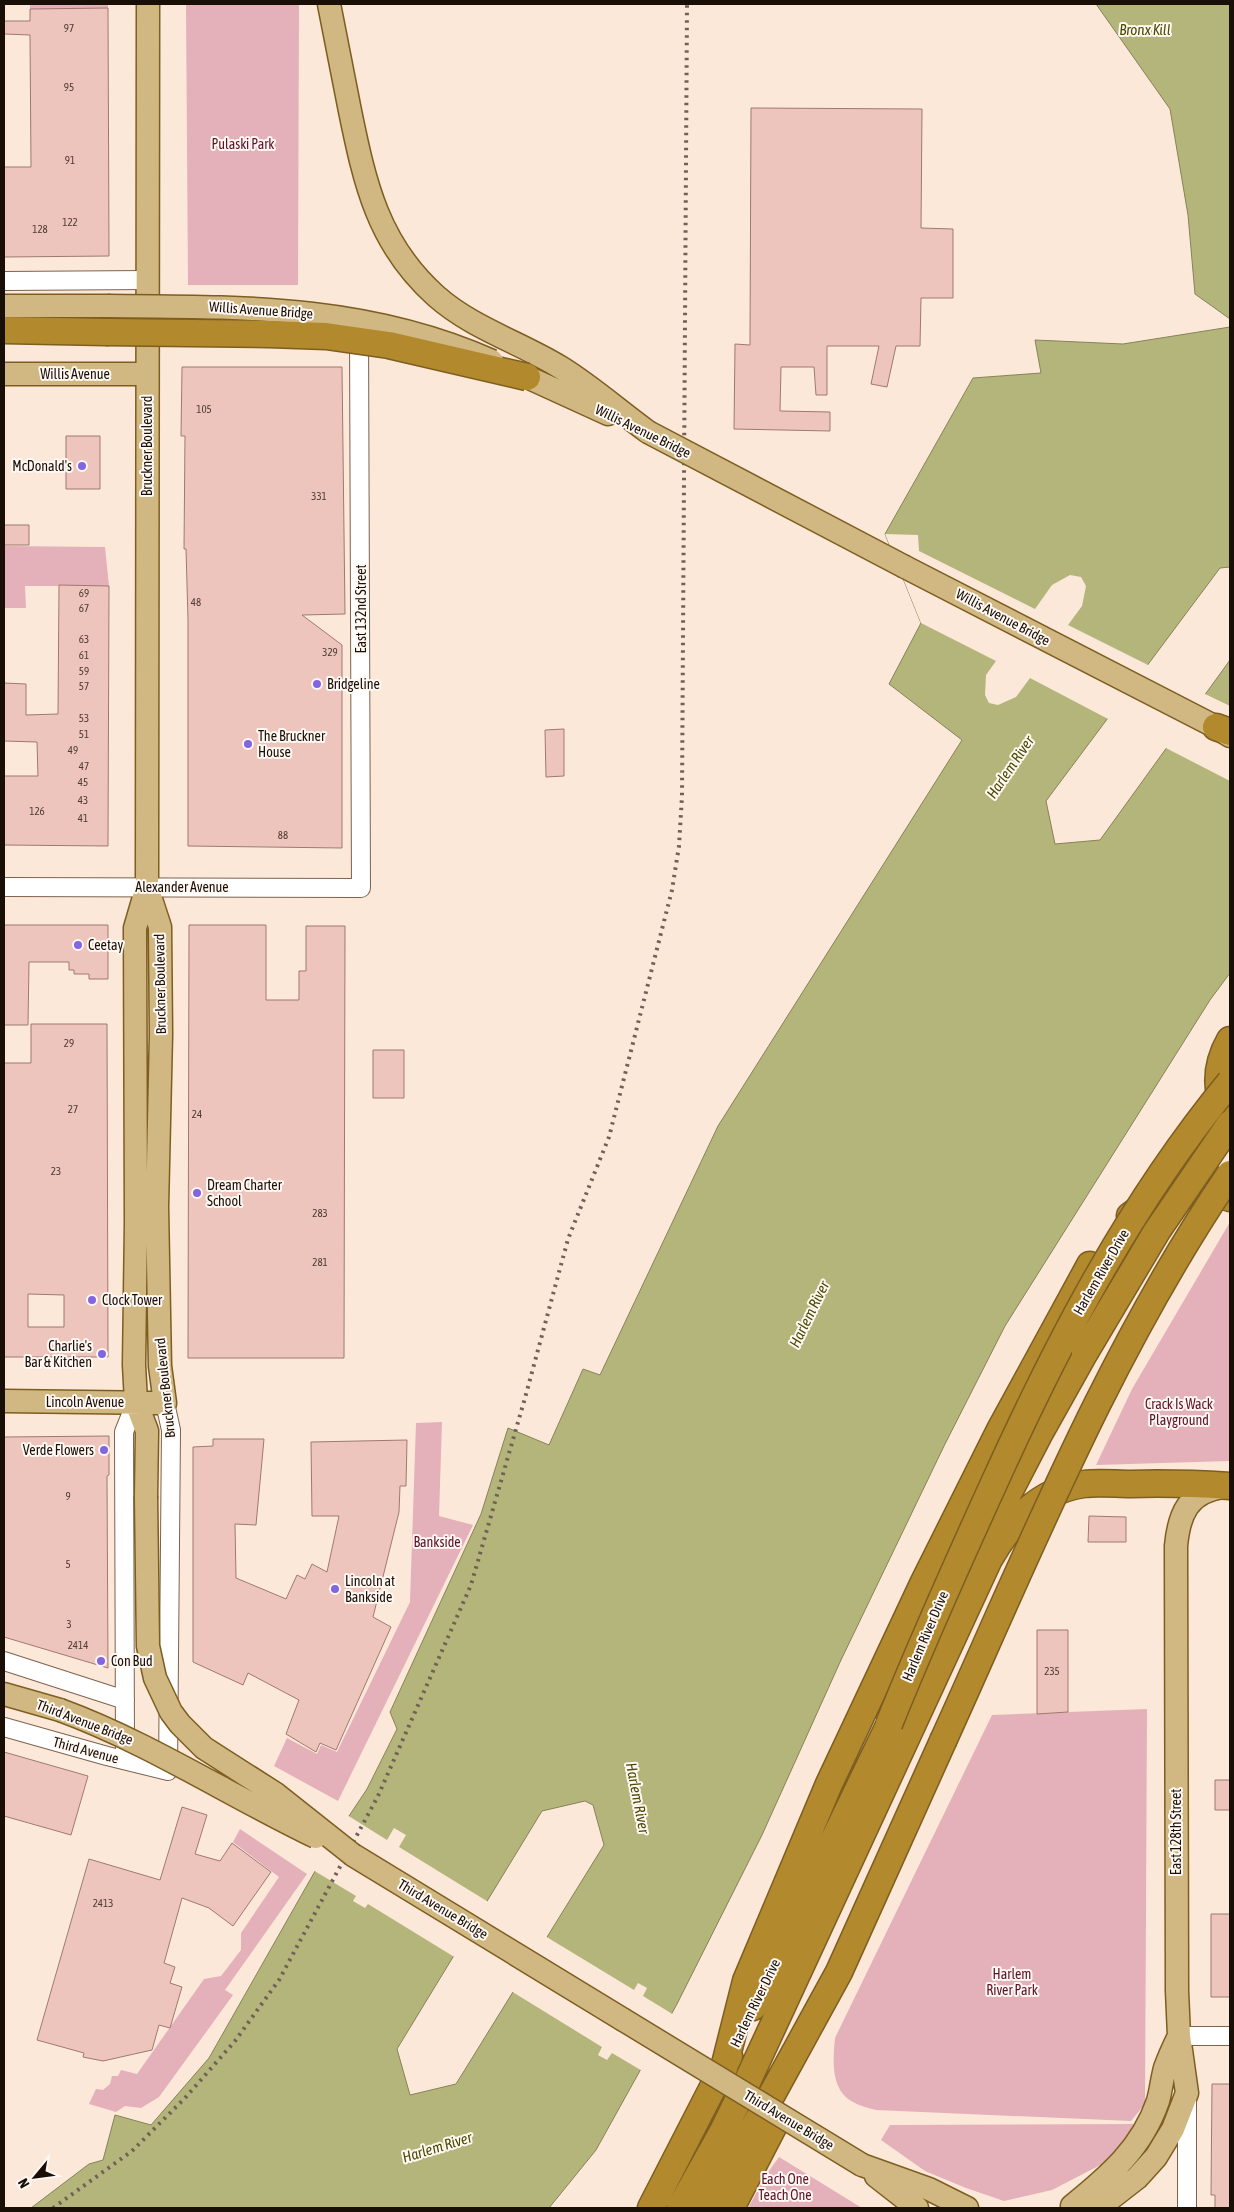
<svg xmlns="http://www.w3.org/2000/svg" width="1234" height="2212" viewBox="0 0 1234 2212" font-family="'Asap Condensed',sans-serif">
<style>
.green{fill:#e4b0b9}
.water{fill:#b4b57a;stroke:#868358;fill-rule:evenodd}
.pier{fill:#fce8d9}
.building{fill:#eec5bc;stroke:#9f7971;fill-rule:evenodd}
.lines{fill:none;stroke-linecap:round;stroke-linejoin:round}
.minor-casing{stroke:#7f624d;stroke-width:20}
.major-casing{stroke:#7d5e20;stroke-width:25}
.highway-casing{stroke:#7d5e20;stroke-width:29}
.minor{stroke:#fff;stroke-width:18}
.major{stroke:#d1b882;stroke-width:22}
.highway{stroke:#b3892e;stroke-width:26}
.rail{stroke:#6f6156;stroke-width:4;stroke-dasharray:2.5 5;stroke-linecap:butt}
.major-bridge-casing{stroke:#7d5e20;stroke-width:25;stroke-linecap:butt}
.highway-bridge-casing{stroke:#7d5e20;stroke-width:29;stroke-linecap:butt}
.major-bridge{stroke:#d1b882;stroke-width:22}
.highway-bridge{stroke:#b3892e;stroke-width:26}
.poi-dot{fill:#8365e1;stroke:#fff8f3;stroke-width:2}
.labels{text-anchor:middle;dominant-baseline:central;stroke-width:4;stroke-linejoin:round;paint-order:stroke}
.number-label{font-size:11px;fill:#4f3c34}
.park-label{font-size:14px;fill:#5e122a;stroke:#fff8f3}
.street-label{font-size:14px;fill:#1a0f07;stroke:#fff8f3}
.poi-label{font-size:14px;fill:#1a0f07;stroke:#fff8f3;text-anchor:start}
.water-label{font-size:15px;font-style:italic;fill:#4b4a00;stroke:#fff8f3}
</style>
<rect width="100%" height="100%" fill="#fce8d9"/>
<path class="green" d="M30 4H108V9H30Z
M186 4H299L298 285H188Z
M4 546 105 547 109 586H25L26 608H4Z
M1230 1222V1461L1096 1465 1132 1389Z
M442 1422 439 1516 473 1525 338 1801 274 1766 287 1738 317 1754 321 1745 337 1752 410 1602 416 1423Z
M1147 1709 1145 2104 1131 2121 876 2110C868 2108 860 2106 853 2102 830 2090 833 2060 835 2038L992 1715Z
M240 1829 307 1874 225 1990 233 1995 159 2097 141 2108 125 2106 116 2112 89 2104 96 2089 103 2090 110 2084 112 2076H118L121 2070 137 2074 204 1979 221 1976 241 1950V1933L279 1877 233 1842Z
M1135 2124 1110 2160 1052 2190 1004 2201 966 2188 925 2171 881 2140 890 2125Z
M779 2157 862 2208H748L766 2175Z"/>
<path class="water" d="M1096 4H1230V319L1195 294 1188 215 1170 109Z
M1230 327V567L1220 568 1046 801 1055 844 1100 840 1230 660V973L1210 1000 1005 1326 945 1444 841 1660 762 1835 677 2004 596 2150 549 2208H31L89 2164 103 2160 115 2115 151 2125 209 2058 331 1843 367 1789 397 1729 390 1712 481 1514 508 1428 549 1445 583 1369 600 1375 718 1126 962 740 889 684 921 623 885 534 973 378 1041 373 1035 340 1123 344ZM585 1801 593 1805 604 1845 456 2084 410 2095 397 2049 542 1811Z"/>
<path class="pier" d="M885 534 918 535 919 551 1035 609 1052 585 1070 575 1081 577 1086 586 1082 606 1068 625 1150 666 1110 720 1030 678 1016 697 998 705 989 703 985 695 986 675 996 661 921 623Z
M1203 693 1230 706V781L1164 747Z
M347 1815 387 1840 394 1828 406 1835 399 1847 490 1903 456 1958 368 1904 365 1908 353 1901 356 1896 313 1870Z
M545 1936 634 1990 638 1983 647 1988 643 1996 674 2015 644 2072 612 2053 607 2060 598 2055 602 2047 511 1991Z"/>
<path class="building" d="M108 8 109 256 4 257V167H31L30 35 4 34V21H30V9Z
M751 108 922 109 921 228 953 229V298H921L920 346H896L887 387 871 384 879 346H827V395H816L814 367H781L780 411 830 412V431L734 429 735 344 750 345Z
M182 367H342L345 614 302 615 342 645V848L188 846V620L186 549H184L185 436H181Z
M66 436H100V489H66Z
M4 525H29V545H4Z
M59 585 109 586 108 846 4 845V776H38L37 742 4 741V683L26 684V715L58 714Z
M564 729V776L546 777 545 730Z
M4 925H108V979H89V974H74V970H69V962H29L28 1025H4Z
M189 925H266V1000H299V971H306V926H345L344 1358H188Z
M31 1024H107L108 1357H4V1063H31ZM28 1294 64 1295V1327H28Z
M373 1050H404V1098H373Z
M109 1436V1475L107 1476 108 1668 4 1637V1437Z
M213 1439H264L256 1525 235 1524 236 1578 286 1599 297 1575 305 1579 312 1564 327 1572 339 1516H312L311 1442 407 1440 406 1486H400L399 1512 373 1617 391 1627 336 1750 320 1743 316 1752 286 1734 299 1700 248 1673 243 1685 193 1662V1447L213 1446Z
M1089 1516 1126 1517V1542H1088Z
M1037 1630H1068V1712L1037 1714Z
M4 1752 88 1776 71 1835 4 1816Z
M1215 1780H1230V1810H1215Z
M182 1807 207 1815 195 1854 220 1861 232 1843 271 1872 233 1926 209 1908 182 1898 164 1963 175 1967 170 1983 182 1987 170 2028 159 2025 152 2050 103 2061 83 2057 84 2053 37 2040 89 1859 160 1880Z
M1211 1914H1230V1997H1211Z
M1212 2084H1230V2208H1215V2195H1211Z"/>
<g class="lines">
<g class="minor-casing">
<path id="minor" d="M4 281 147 280
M4 887 361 888 359 331
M4 1661 125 1700
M4 1727 107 1756 168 1771 171 1430 165 1403
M125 1749 124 1432 136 1402
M1179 2036H1230
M1187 2208V2101"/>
</g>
<g class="major-casing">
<path id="major" d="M329 4C336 40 343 75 350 111 365 184 378 244 436 296 472 328 519 342 560 367 591 386 619 411 648 432
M4 306H108
M4 374H147
M527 377 608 414
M905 567 1216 727 1230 736
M4 1401 165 1403 160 1366 157 1207 161 1035 160 927 147 887
M146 1496 147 1431 136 1402 134 1365 136 1223 135 928 147 887 148 4
M4 1694 60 1710
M353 1855 622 2019
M862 2165 929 2189 967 2208
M876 2176 917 2208
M1072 2206C1109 2176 1142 2148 1158 2101 1161 2090 1162 2079 1165 2068 1169 2057 1174 2046 1179 2036
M1080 2208 1110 2199 1137 2178 1156 2157 1173 2129 1187 2093 1179 2036 1177 1991 1176 1546C1179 1514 1188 1492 1223 1487"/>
</g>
<g class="highway-casing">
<path id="highway" d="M4 330 106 332
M1216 727 1230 732
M1230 1040C1214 1068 1215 1095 1230 1123
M1130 1216C1158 1194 1197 1184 1230 1198
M981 1546 1038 1436 1085 1352
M753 2007 899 1705
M724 2068 746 1981 829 1784 924 1582 1000 1430 1090 1265
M651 2208 729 2056
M680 2208 723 2131 748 2080 989 1559C1010 1522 1040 1490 1084 1484 1099 1482 1116 1484 1131 1484 1164 1483 1197 1484 1230 1486
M704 2208 748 2138 839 1972 943 1741
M731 2208 773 2127"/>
</g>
<use href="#minor" class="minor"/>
<use href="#major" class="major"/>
<use href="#highway" class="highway"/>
<path class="rail" d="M53 2208 132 2151 185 2098 235 2041 279 1980 378 1796 471 1585 525 1398 568 1239 609 1137 672 890 679 846 682 796 687 4"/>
<g class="major-bridge-casing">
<path id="major-bridge" d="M108 306C242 307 367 305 492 361
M648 432 905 567
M146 1496 148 1646 155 1678 171 1712 180 1724 204 1748 276 1794 353 1855
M60 1710C150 1743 230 1796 316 1837
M622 2019 862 2165"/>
</g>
<g class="highway-bridge-casing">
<path id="highway-bridge" d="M106 332 269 334 326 336 389 345 527 377
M1085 1352 1157 1231 1230 1124
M889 1724C922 1642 958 1562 995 1481 1059 1340 1131 1202 1230 1082
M943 1741C1030 1549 1110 1350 1230 1174"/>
</g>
<use href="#major-bridge" class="major-bridge"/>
<use href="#highway-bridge" class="highway-bridge"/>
</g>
<g class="poi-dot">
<circle cx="82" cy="466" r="5"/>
<circle cx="317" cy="684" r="5"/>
<circle cx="248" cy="744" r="5"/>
<circle cx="78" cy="945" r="5"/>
<circle cx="197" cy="1193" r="5"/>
<circle cx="92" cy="1300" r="5"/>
<circle cx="102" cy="1354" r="5"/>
<circle cx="104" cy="1450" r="5"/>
<circle cx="335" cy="1589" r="5"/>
<circle cx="101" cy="1661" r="5"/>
</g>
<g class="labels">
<g class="number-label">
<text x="69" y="28">97</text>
<text x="69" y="87">95</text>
<text x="70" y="160">91</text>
<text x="70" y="222">122</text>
<text x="40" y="229">128</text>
<text x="204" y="409">105</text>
<text x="319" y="496">331</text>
<text x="84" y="593">69</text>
<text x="196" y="602">48</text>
<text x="84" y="608">67</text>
<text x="84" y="639">63</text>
<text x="330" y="652">329</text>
<text x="84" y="655">61</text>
<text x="84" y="671">59</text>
<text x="84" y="686">57</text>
<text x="84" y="718">53</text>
<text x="84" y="734">51</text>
<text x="73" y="750">49</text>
<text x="84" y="766">47</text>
<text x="83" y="782">45</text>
<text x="83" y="800">43</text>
<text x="37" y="811">126</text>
<text x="83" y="818">41</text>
<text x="283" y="835">88</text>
<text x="69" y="1043">29</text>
<text x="73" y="1109">27</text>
<text x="197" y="1114">24</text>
<text x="56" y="1171">23</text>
<text x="320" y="1213">283</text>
<text x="320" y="1262">281</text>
<text x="68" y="1496">9</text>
<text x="68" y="1564">5</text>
<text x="69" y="1624">3</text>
<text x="78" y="1645">2414</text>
<text x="1052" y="1671">235</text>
<text x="103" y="1903">2413</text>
</g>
<g class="park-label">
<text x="243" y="144">Pulaski Park</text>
<text x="1179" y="1404">Crack Is Wack<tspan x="1179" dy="16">Playground</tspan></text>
<text x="437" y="1542">Bankside</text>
<text x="1012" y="1974">Harlem<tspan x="1012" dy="16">River Park</tspan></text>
<text x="785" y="2179">Each One<tspan x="785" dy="16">Teach One</tspan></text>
</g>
<g class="street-label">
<text transform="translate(261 310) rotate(4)">Willis Avenue Bridge</text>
<text x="75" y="374">Willis Avenue</text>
<text transform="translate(643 431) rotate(26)">Willis Avenue Bridge</text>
<text transform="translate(147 446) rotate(-90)">Bruckner Boulevard</text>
<text transform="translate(361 609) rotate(-90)">East 132nd Street</text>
<text transform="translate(1003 617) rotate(28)">Willis Avenue Bridge</text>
<text x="182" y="887">Alexander Avenue</text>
<text transform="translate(160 984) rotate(-91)">Bruckner Boulevard</text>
<text transform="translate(1101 1272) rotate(-60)">Harlem River Drive</text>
<text transform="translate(165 1388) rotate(-96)">Bruckner Boulevard</text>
<text x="85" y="1402">Lincoln Avenue</text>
<text transform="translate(925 1636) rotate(-67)">Harlem River Drive</text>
<text transform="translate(85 1722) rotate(21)">Third Avenue Bridge</text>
<text transform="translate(86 1750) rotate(15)">Third Avenue</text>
<text transform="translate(1176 1832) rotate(-90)">East 128th Street</text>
<text transform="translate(443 1909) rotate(31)">Third Avenue Bridge</text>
<text transform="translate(755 2003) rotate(-64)">Harlem River Drive</text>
<text transform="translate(789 2120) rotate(31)">Third Avenue Bridge</text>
</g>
<g class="poi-label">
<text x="72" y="466" text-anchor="end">McDonald's</text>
<text x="327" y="684">Bridgeline</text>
<text x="258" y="736">The Bruckner<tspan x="258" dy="16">House</tspan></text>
<text x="88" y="945">Ceetay</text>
<text x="207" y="1185">Dream Charter<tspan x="207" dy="16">School</tspan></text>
<text x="102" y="1300">Clock Tower</text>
<text x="92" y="1346" text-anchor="end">Charlie's<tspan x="92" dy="16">Bar &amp; Kitchen</tspan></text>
<text x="94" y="1450" text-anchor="end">Verde Flowers</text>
<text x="345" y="1581">Lincoln at<tspan x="345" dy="16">Bankside</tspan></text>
<text x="111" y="1661">Con Bud</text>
</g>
<g class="water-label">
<text x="1145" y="29">Bronx Kill</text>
<text transform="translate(1010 767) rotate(-56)">Harlem River</text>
<text transform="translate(809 1314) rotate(-64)">Harlem River</text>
<text transform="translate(638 1798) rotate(79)">Harlem River</text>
<text transform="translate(437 2147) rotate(-17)">Harlem River</text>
</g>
</g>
<rect width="1234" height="2212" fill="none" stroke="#1a0f07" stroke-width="10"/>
<g transform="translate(35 2177) rotate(241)" stroke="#fff8f3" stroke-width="4" paint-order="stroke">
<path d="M0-4L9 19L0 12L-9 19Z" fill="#1a0f07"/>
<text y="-8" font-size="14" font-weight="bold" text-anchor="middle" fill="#1a0f07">N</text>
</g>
</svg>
